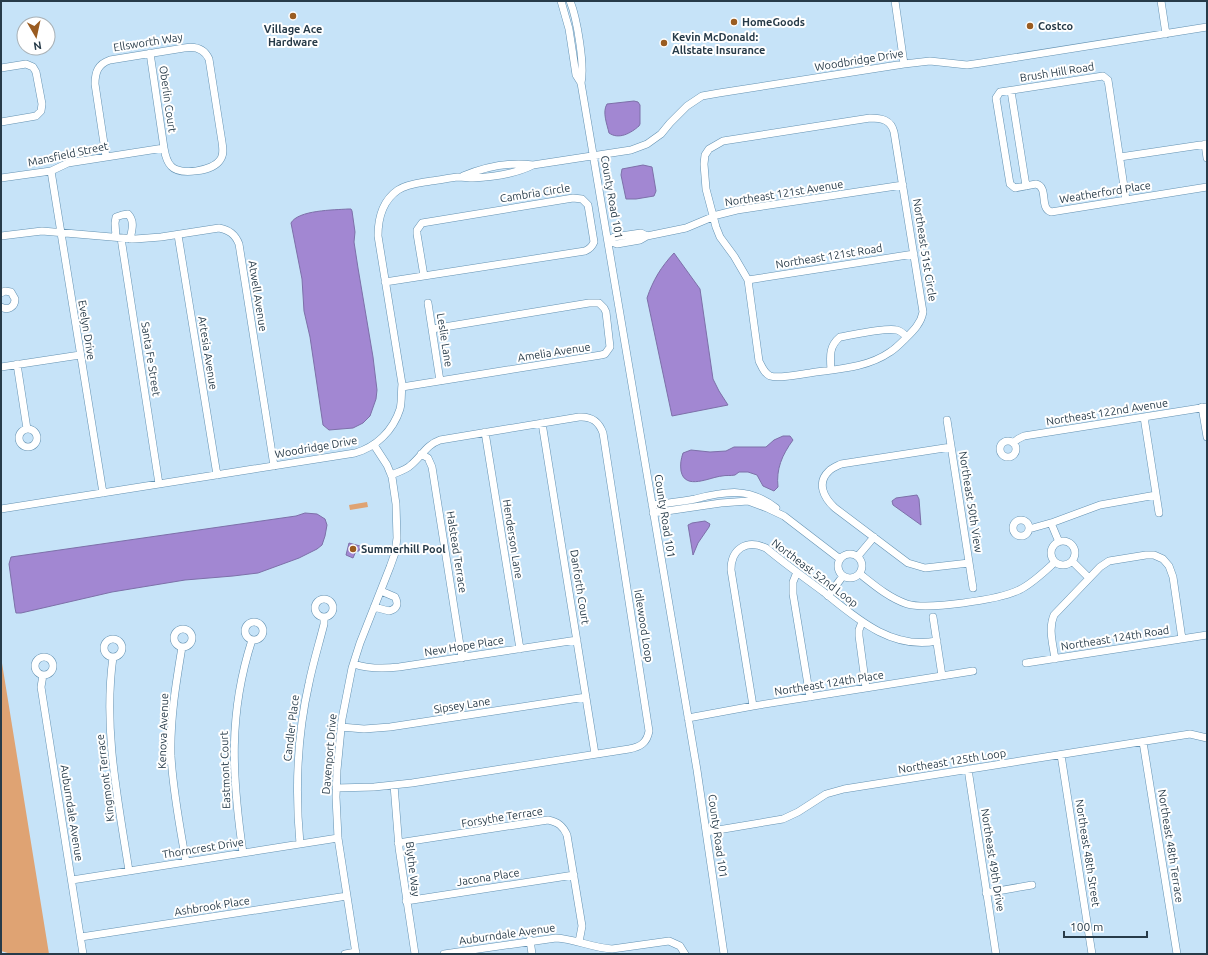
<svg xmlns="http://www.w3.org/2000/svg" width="1208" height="955" viewBox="0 0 1208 955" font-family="Ubuntu,sans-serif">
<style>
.green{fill:#dfa373}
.water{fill:#a287d2;stroke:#7d70a9}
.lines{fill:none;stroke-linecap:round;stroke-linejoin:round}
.minor-casing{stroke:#6492b2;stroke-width:8}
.minor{stroke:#fff;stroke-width:7}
.poi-dot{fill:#9a5c21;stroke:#fff;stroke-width:1.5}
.labels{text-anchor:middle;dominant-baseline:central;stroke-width:4;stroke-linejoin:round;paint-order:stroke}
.poi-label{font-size:11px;font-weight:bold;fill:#273b49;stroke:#fff;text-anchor:start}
.street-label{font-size:11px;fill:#273b49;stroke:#fff}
</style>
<rect width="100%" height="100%" fill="#c6e3f8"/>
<path class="green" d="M367 502 368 507 350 510 349 505Z
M1 657 49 954H11L1 951Z"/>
<path class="water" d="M634 101 638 102 640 105V124L639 126C631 133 619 140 609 133 607 124 602 112 607 104Z
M643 165 652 167 656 191 654 196 636 199H626L621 175 622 169Z
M348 209H351L352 211 355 232 354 242 358 268 373 357 377 390 376 399 370 416 363 423 353 428 329 430 323 425 310 337 304 311 302 279 291 223C298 210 334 210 348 209Z
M674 253 700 289 713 379 719 391 728 405 672 416 647 298C653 280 661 267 674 253Z
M783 436H790L793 440C782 455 776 469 778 487L774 491 763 486 757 475 748 472H739L735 475C730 476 726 475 722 476 710 477 685 491 681 471 680 464 681 459 683 453L691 450 710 452 726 451 734 447H766L774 440Z
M917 495 919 499 921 525 893 505 892 501 896 498Z
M305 513 317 514 325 519 327 525 325 536 322 545 317 549 299 558 258 573 233 576 185 580 112 592 21 613H16L15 608 9 564 11 557 296 516Z
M705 521 710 524 709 527 698 543 693 555 688 525 692 523Z
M349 543 360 546 359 551H356L353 558 346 555Z"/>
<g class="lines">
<g class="minor-casing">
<path id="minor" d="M561 1 569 29 576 75 581 83
M570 1C577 18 585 66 581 83L697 770 724 954
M895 1 904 64
M1161 1 1166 34
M1 68 26 64 33 67 36 72 42 104 41 111 36 116 1 122
M1011 91 1026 186
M870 118C882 118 891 120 894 132L923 312C921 324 912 332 904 340 900 344 895 349 890 352 867 368 837 369 810 373 800 374 780 379 770 376 764 373 762 367 759 361L748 280 734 256 720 237 716 227 706 189 704 164 705 155 709 149 723 141Z
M1205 144 1207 158
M106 157 95 84C95 72 98 64 110 60L184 48C195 46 204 48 209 59L222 142C223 148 224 155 220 160 213 171 180 176 171 166 166 161 165 154 164 148L150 53
M1120 157 1207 144
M51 171 103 493
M463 176C485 167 511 162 533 165
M1 178 51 171 68 163 164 148
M1126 200 1108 80 1103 76 1000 92 996 98 1010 184 1015 188 1036 184C1049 187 1039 208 1051 212L1207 187
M178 235 217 475
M1 236 42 231 135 239 161 237 219 228C229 230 235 234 239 244L274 466
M116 237 115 223 116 217 122 215 128 214C135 221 132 230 130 239
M121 238 159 484
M609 241 617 244 640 240 647 236 686 228 717 215 737 210 903 185
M609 241 614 237 641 233 647 236
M748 280 914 254
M385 282 585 251C590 249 592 247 594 242L588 205 582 199 573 198 422 223 417 230V234L424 276
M1 293 5 291 11 292 15 299C15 307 8 311 1 307
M428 303 440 381
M17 364 27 429
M1 367 80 355
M831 370C830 356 829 346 840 337 853 335 886 327 897 330 901 331 904 334 907 337
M402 387 601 355 605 354 610 347 606 312 604 308 599 303H589L432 329
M1202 407 1207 437
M1144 417 1159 513
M947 420 973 588
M542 423 595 754
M19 438a9 9 0 1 1 18 0a9 9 0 1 1-18 0Z
M485 432 520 649
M1000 449a8 8 0 1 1 16 0a8 8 0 1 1-16 0Z
M1013 443 1018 439 1024 436 1207 407
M951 447 841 464C837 466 832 468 829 471 816 483 824 498 835 508L908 563 925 568 969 563
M421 454 428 458 432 467 462 658
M652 505C666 503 681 502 695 499 726 491 749 487 776 508
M1 509 355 453C376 447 393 431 400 409 402 401 401 392 402 384L378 236C378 218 382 201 398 190 407 184 420 183 431 181 440 180 449 178 458 177 463 177 468 178 473 178 494 177 515 174 533 165L631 150 647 144 661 134 670 123 687 106 702 96 719 93 904 64 930 61 967 65 981 63 1207 27
M653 513 721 503 748 501 767 508 784 516 840 559
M1013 528a8 8 0 1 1 16 0a8 8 0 1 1-16 0Z
M1051 523 1059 542
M1029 529 1054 522 1100 505 1156 495
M1051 553a12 12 0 1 1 24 0a12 12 0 1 1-24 0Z
M838 566a12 12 0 1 1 24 0a12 12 0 1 1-24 0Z
M858 556 874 537
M1072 561 1089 578
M797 572 793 582V594L810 697
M860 574C874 585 889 598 907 604 927 610 999 600 1019 590 1032 584 1044 572 1055 562
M828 596 843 576
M315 608a9 9 0 1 1 18 0a9 9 0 1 1-18 0Z
M374 607 389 611C397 609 399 604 395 597L381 591
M933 617 942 676
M862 622 859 630V636L866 688
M245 631a9 9 0 1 1 18 0a9 9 0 1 1-18 0Z
M174 638a9 9 0 1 1 18 0a9 9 0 1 1-18 0Z
M104 648a9 9 0 1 1 18 0a9 9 0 1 1-18 0Z
M182 647C176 683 170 719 171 756 173 792 180 827 186 862
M113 657C103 729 118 800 129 871
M35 666a9 9 0 1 1 18 0a9 9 0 1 1-18 0Z
M1055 659C1053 644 1048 629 1054 615L1100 567 1109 561 1146 555H1154L1163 559 1169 566 1173 577 1182 639
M1026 663 1207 635
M354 664C369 669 383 669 399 667L577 640
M43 675 41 687 83 954
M753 706 731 570C731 549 746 539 766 548 785 564 805 578 825 593 857 619 892 650 937 641
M688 718 753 706 973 671
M341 727 364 729 390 727 586 697
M1143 742 1177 954
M1061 755 1092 954
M968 769 996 954
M394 785 399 848 415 954
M336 788 374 787 412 783 629 749C640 747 647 743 649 731L603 433C599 422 592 416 579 417L440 440C426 445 422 456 411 465 406 470 398 472 391 475
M706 832 783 819 798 812 826 794 844 789 1190 734 1207 738
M398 843 548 820C558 822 563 826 567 835L582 926 579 942
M300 844C295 790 297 736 309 683 313 663 319 644 324 624V617
M243 853C232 777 228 714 252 640
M72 880 338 838
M986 893 1032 885
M406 901 574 875
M81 937 347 896
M530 940 532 954
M345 954 356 952
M356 954 338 838 336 797 337 770 342 719 352 668 360 643 390 567 395 553 397 538 396 504 392 477 387 465 374 445
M444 954 556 938C575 939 593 948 612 949L669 941 680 946 685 954"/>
</g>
<use href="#minor" class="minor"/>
</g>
<g class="poi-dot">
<circle cx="293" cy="16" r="4"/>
<circle cx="734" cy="22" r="4"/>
<circle cx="1030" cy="26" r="4"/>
<circle cx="664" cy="43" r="4"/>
<circle cx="353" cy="549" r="4"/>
</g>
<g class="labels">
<g class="poi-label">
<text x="742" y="22">HomeGoods</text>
<text x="1038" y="26">Costco</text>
<text x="293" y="29" text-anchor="middle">Village Ace<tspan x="293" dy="13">Hardware</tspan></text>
<text x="672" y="37">Kevin McDonald:<tspan x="672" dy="13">Allstate Insurance</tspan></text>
<text x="361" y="549">Summerhill Pool</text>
</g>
<g class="street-label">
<text transform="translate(148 42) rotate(-9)">Ellsworth Way</text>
<text transform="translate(859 60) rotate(-9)">Woodbridge Drive</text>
<text transform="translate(1057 72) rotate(-9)">Brush Hill Road</text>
<text transform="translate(168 99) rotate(82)">Oberlin Court</text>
<text transform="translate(68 154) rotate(-12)">Mansfield Street</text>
<text transform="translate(1105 192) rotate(-9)">Weatherford Place</text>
<text transform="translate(535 193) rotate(-9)">Cambria Circle</text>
<text transform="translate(784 193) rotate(-9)">Northeast 121st Avenue</text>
<text transform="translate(612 197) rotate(80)">County Road 101</text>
<text transform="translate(925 250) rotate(81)">Northeast 51st Circle</text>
<text transform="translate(829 256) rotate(-9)">Northeast 121st Road</text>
<text transform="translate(258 296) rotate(81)">Atwell Avenue</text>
<text transform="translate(87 330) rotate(81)">Evelyn Drive</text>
<text transform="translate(445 340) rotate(81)">Leslie Lane</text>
<text transform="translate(554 352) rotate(-9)">Amelia Avenue</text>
<text transform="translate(208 353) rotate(81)">Artesia Avenue</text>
<text transform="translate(151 359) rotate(81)">Santa Fe Street</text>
<text transform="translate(1107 412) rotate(-9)">Northeast 122nd Avenue</text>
<text transform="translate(316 447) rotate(-10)">Woodridge Drive</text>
<text transform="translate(971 502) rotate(81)">Northeast 50th View</text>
<text transform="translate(665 516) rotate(81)">County Road 101</text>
<text transform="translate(513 539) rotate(81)">Henderson Lane</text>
<text transform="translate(457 552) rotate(81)">Halstead Terrace</text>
<text transform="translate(815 573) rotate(37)">Northeast 52nd Loop</text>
<text transform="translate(580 587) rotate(81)">Danforth Court</text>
<text transform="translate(644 626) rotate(81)">Idlewood Loop</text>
<text transform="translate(1115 638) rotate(-9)">Northeast 124th Road</text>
<text transform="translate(464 646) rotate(-9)">New Hope Place</text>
<text transform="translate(829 683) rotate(-9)">Northeast 124th Place</text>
<text transform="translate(462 705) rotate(-9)">Sipsey Lane</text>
<text transform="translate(291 728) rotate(-83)">Candler Place</text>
<text transform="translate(163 731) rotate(-88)">Kenova Avenue</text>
<text transform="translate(329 754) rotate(-85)">Davenport Drive</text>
<text transform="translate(952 761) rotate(-9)">Northeast 125th Loop</text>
<text transform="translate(225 770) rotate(-92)">Eastmont Court</text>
<text transform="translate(105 778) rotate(-97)">Kingmont Terrace</text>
<text transform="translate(72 813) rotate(81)">Auburndale Avenue</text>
<text transform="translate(502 817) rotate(-9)">Forsythe Terrace</text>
<text transform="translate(718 836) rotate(82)">County Road 101</text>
<text transform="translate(1171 846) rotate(81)">Northeast 48th Terrace</text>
<text transform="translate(203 848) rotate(-9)">Thorncrest Drive</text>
<text transform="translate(1088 853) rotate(81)">Northeast 48th Street</text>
<text transform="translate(993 860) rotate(81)">Northeast 49th Drive</text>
<text transform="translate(413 869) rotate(83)">Blythe Way</text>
<text transform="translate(488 877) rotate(-9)">Jacona Place</text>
<text transform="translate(212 906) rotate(-9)">Ashbrook Place</text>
<text transform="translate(507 934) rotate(-8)">Auburndale Avenue</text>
</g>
</g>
<rect width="1208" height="955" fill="none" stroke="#273b49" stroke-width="4"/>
<g transform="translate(36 36) rotate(171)"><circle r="19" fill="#ffffff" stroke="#a9b1b6"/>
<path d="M0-3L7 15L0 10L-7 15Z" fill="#9a5c21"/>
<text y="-6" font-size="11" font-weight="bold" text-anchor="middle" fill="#273b49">N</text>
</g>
<path d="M1064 931v6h83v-6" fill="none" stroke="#273b49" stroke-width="2"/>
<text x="1070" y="931" font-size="12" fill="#273b49" stroke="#ffffff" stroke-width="3" paint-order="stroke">100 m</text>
</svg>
